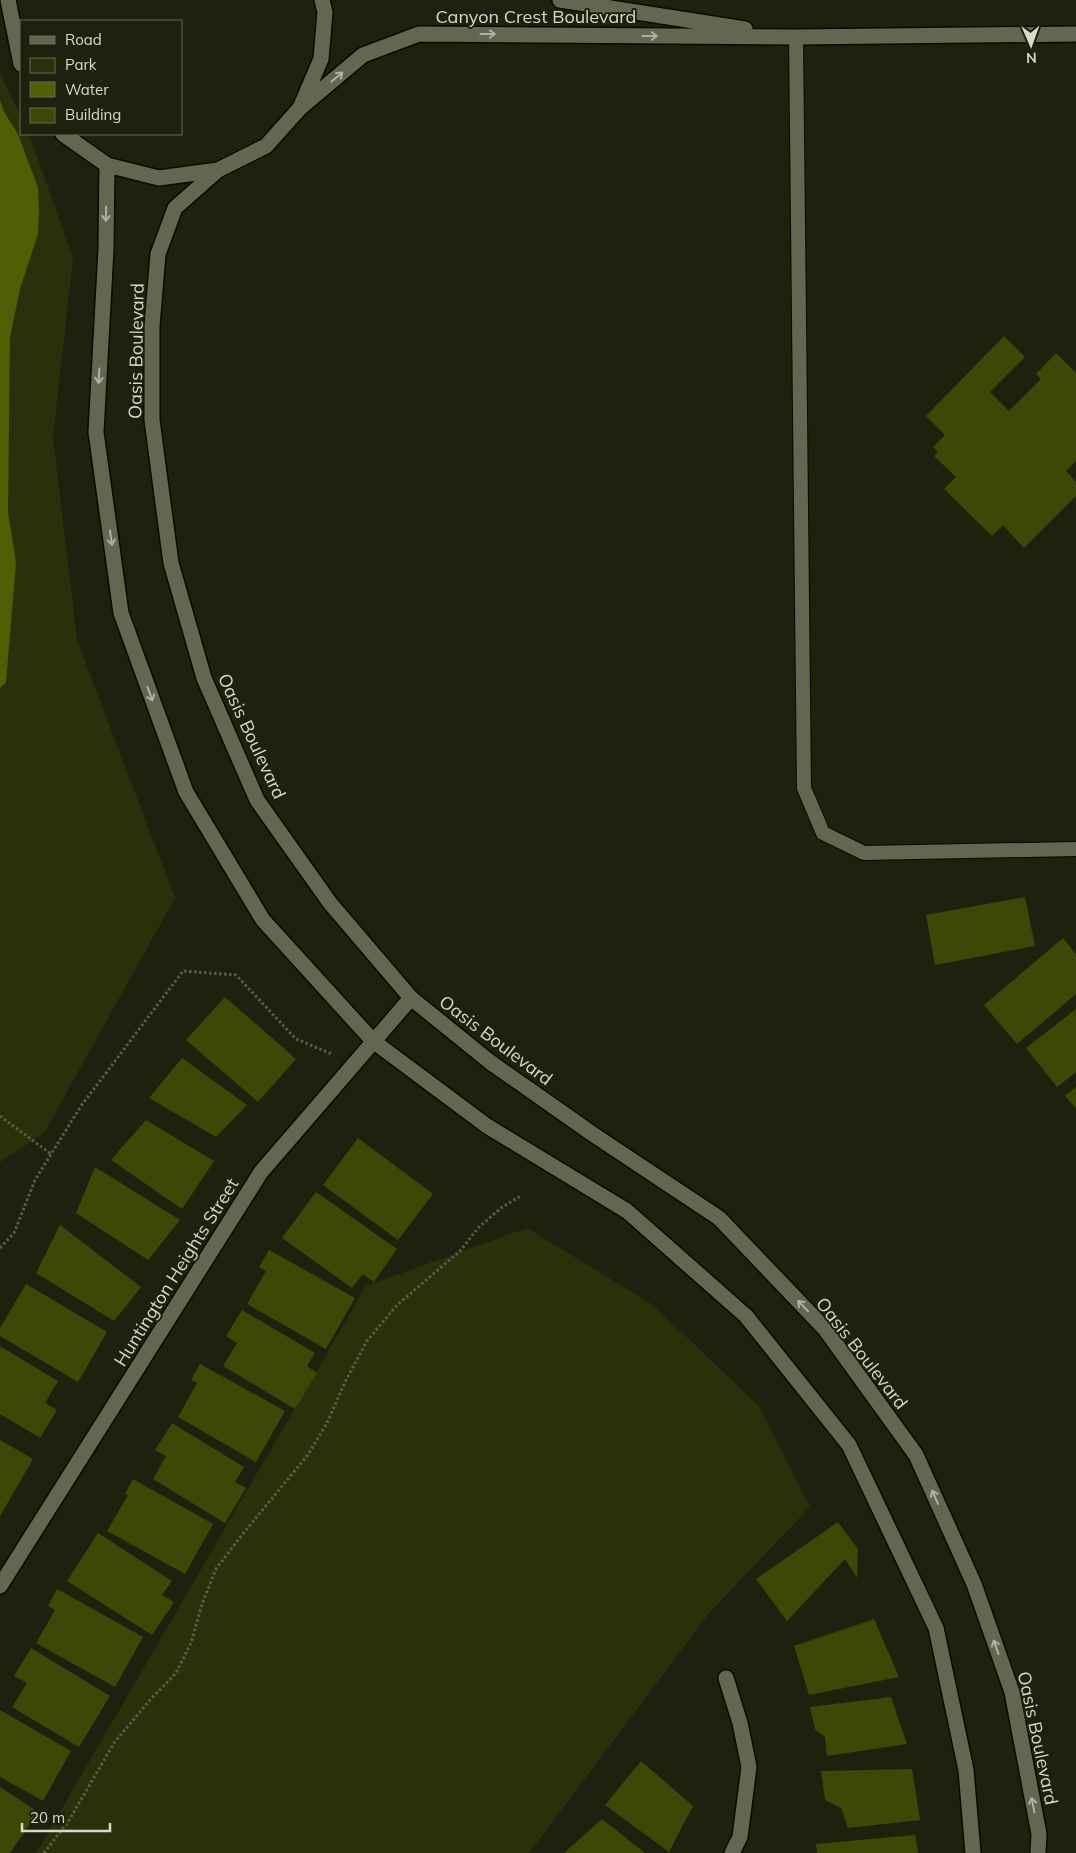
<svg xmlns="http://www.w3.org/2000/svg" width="1076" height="1853" viewBox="0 0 1076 1853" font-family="Mulish,sans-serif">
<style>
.green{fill:#2a310a}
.water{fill:#515e05}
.building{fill:#3d4706}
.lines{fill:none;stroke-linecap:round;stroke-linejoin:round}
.lane-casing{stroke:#080b00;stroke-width:16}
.street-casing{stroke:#080b00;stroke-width:18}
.secondary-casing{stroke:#080b00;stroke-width:18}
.path{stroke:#595d4c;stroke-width:3;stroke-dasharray:2.5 2.5;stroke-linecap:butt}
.lane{stroke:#626751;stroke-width:14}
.street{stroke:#626751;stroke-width:15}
.secondary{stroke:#626751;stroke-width:15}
.oneway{stroke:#adb1a2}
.labels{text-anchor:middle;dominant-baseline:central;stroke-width:4;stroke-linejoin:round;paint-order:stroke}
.street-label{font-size:18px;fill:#d6d9cd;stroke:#1d220e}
</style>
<rect width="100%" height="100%" fill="#1d220e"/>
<path class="green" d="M0 73 21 117V134H29L73 258 53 437 77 640 175 898 44 1133 0 1162Z
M527 1228 653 1305 759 1406 810 1507 709 1613 529 1853H36L366 1286Z"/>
<path class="water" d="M0 100 4 112 18 134 38 188 39 210 38 234 20 289 10 337 8 512 16 563 6 682 0 688Z"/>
<path class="building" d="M1004 336 1025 357 990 392 1009 411 1041 379 1036 374 1056 353 1076 373V461L1066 471 1076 482V496L1024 548 1003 525 992 536 944 489 956 477 934 456 938 452 933 447 945 435 926 416Z
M1025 897 1035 946 935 965 926 915Z
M1063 938 1076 954V994L1017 1044 984 1005Z
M225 997 296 1059 258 1102 186 1040Z
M1076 1009V1072L1057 1087 1026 1048Z
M182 1058 247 1105 216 1137 149 1098Z
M1076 1087V1108L1065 1096Z
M146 1120 214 1161 182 1209 111 1160Z
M358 1138 433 1194 398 1240 323 1185Z
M95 1167 180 1220 148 1260 76 1213Z
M316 1192 397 1249 374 1282 363 1274 352 1288 282 1238Z
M60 1225 141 1287 114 1321 36 1273Z
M269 1250 355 1298 326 1349 247 1304 266 1271 259 1267Z
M26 1284 107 1332 78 1382 0 1336V1328Z
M242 1310 315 1353 307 1366 317 1373 295 1409 223 1366 237 1343 226 1336Z
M0 1346 58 1381 45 1403 57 1410 40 1438 0 1414Z
M200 1364 285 1411 256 1462 178 1417 197 1383 191 1380Z
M172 1423 244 1467 235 1482 246 1488 225 1523 153 1479 166 1456 155 1450Z
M0 1440 33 1459 0 1516Z
M133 1479 213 1524 185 1574 107 1531 128 1495 125 1494Z
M838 1522 858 1549 857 1578 845 1559 787 1621 756 1579Z
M98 1533 172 1581 162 1595 174 1602 152 1635 67 1581Z
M57 1589 143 1637 115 1687 36 1643 55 1610 48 1606Z
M874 1619 899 1677 809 1695 794 1646Z
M31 1648 110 1696 79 1747 12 1707 27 1683 14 1676Z
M891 1697 907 1744 827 1756 825 1737 815 1729 810 1707Z
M0 1710 71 1751 43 1801 0 1777Z
M641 1761 693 1806 669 1852 605 1805Z
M912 1769 920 1820 848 1828 841 1808 825 1800 821 1771Z
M0 1787 38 1812 10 1853H0Z
M602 1819 645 1853H564Z
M915 1835 918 1853H817L816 1844Z"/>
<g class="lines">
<g class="lane-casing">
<path id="lane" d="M796 37 804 788 823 833 864 853 1076 849"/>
</g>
<g class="street-casing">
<path id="street" d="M0 1586 261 1172 411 998
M726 1678 740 1723 749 1767 740 1837 732 1853"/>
</g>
<g class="secondary-casing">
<path id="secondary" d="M8 0 21 64
M560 0 745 29
M300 108 363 55 419 34 796 37 1076 34
M63 134 107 165 159 178 218 170 266 146 300 108 321 59 325 12 322 0
M107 165 106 249 96 432 121 613 186 792 263 920 373 1041 487 1126 627 1211 746 1316 849 1445 936 1628 966 1770 973 1853
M218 170 175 208 158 254 152 326V420L171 563 204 678 257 800 330 903 411 998 490 1062 594 1135 719 1218 825 1329 916 1455 974 1584 1012 1692 1039 1834 1038 1853"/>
</g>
<path class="path" d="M0 1116 51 1154
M0 1248 14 1233 35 1180 81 1106 183 971 236 975 296 1039 332 1054
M44 1853 68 1822 114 1743 150 1700 176 1673 191 1643 202 1604 216 1569 241 1536 307 1456 326 1425 345 1382 367 1341 397 1305 460 1251 479 1227 501 1208 522 1195"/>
<use href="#lane" class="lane"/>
<use href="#street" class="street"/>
<use href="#secondary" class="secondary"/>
</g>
<defs><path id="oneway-shaft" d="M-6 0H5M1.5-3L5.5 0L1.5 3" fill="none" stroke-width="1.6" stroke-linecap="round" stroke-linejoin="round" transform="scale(1.25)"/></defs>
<g class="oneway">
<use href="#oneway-shaft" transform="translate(488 34)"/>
<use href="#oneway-shaft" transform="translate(650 36)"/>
<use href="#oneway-shaft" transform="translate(337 77) rotate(-40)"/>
<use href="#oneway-shaft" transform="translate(106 214) rotate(91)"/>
<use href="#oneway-shaft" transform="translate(99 376) rotate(93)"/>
<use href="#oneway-shaft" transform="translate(111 538) rotate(82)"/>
<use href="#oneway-shaft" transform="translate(150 694) rotate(70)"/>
<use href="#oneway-shaft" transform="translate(803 1306) rotate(-134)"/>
<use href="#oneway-shaft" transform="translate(935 1497) rotate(-114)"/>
<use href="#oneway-shaft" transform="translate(996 1647) rotate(-109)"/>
<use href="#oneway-shaft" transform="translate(1033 1805) rotate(-101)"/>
</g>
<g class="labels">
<g class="street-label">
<text x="536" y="16">Canyon Crest Boulevard</text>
<text transform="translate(136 351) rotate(-89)">Oasis Boulevard</text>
<text transform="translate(252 736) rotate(65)">Oasis Boulevard</text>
<text transform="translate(496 1040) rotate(37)">Oasis Boulevard</text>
<text transform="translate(176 1272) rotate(-58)">Huntington Heights Street</text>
<text transform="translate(862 1353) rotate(52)">Oasis Boulevard</text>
<text transform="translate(1038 1738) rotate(78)">Oasis Boulevard</text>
</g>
</g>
<rect x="20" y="20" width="162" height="115" fill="#1d220e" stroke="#676b5a"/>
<rect x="30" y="36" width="25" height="8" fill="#626751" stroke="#676b5a"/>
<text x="65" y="45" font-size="15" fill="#d6d9cd">Road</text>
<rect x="30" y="58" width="25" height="15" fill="#2a310a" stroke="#676b5a"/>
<text x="65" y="70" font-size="15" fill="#d6d9cd">Park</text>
<rect x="30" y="82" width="25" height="15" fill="#515e05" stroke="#676b5a"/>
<text x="65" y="95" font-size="15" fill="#d6d9cd">Water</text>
<rect x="30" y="108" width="25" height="15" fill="#3d4706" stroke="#676b5a"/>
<text x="65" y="120" font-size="15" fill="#d6d9cd">Building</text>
<g transform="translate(1031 45) rotate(178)" stroke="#1d220e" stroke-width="4" paint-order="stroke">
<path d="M0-4L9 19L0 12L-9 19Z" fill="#d6d9cd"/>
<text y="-8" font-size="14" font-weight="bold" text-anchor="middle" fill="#d6d9cd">N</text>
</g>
<path d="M22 1823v8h88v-8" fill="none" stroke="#d6d9cd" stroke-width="2.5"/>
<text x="30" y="1823" font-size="15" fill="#d6d9cd" stroke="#1d220e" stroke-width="4" paint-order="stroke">20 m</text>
</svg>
